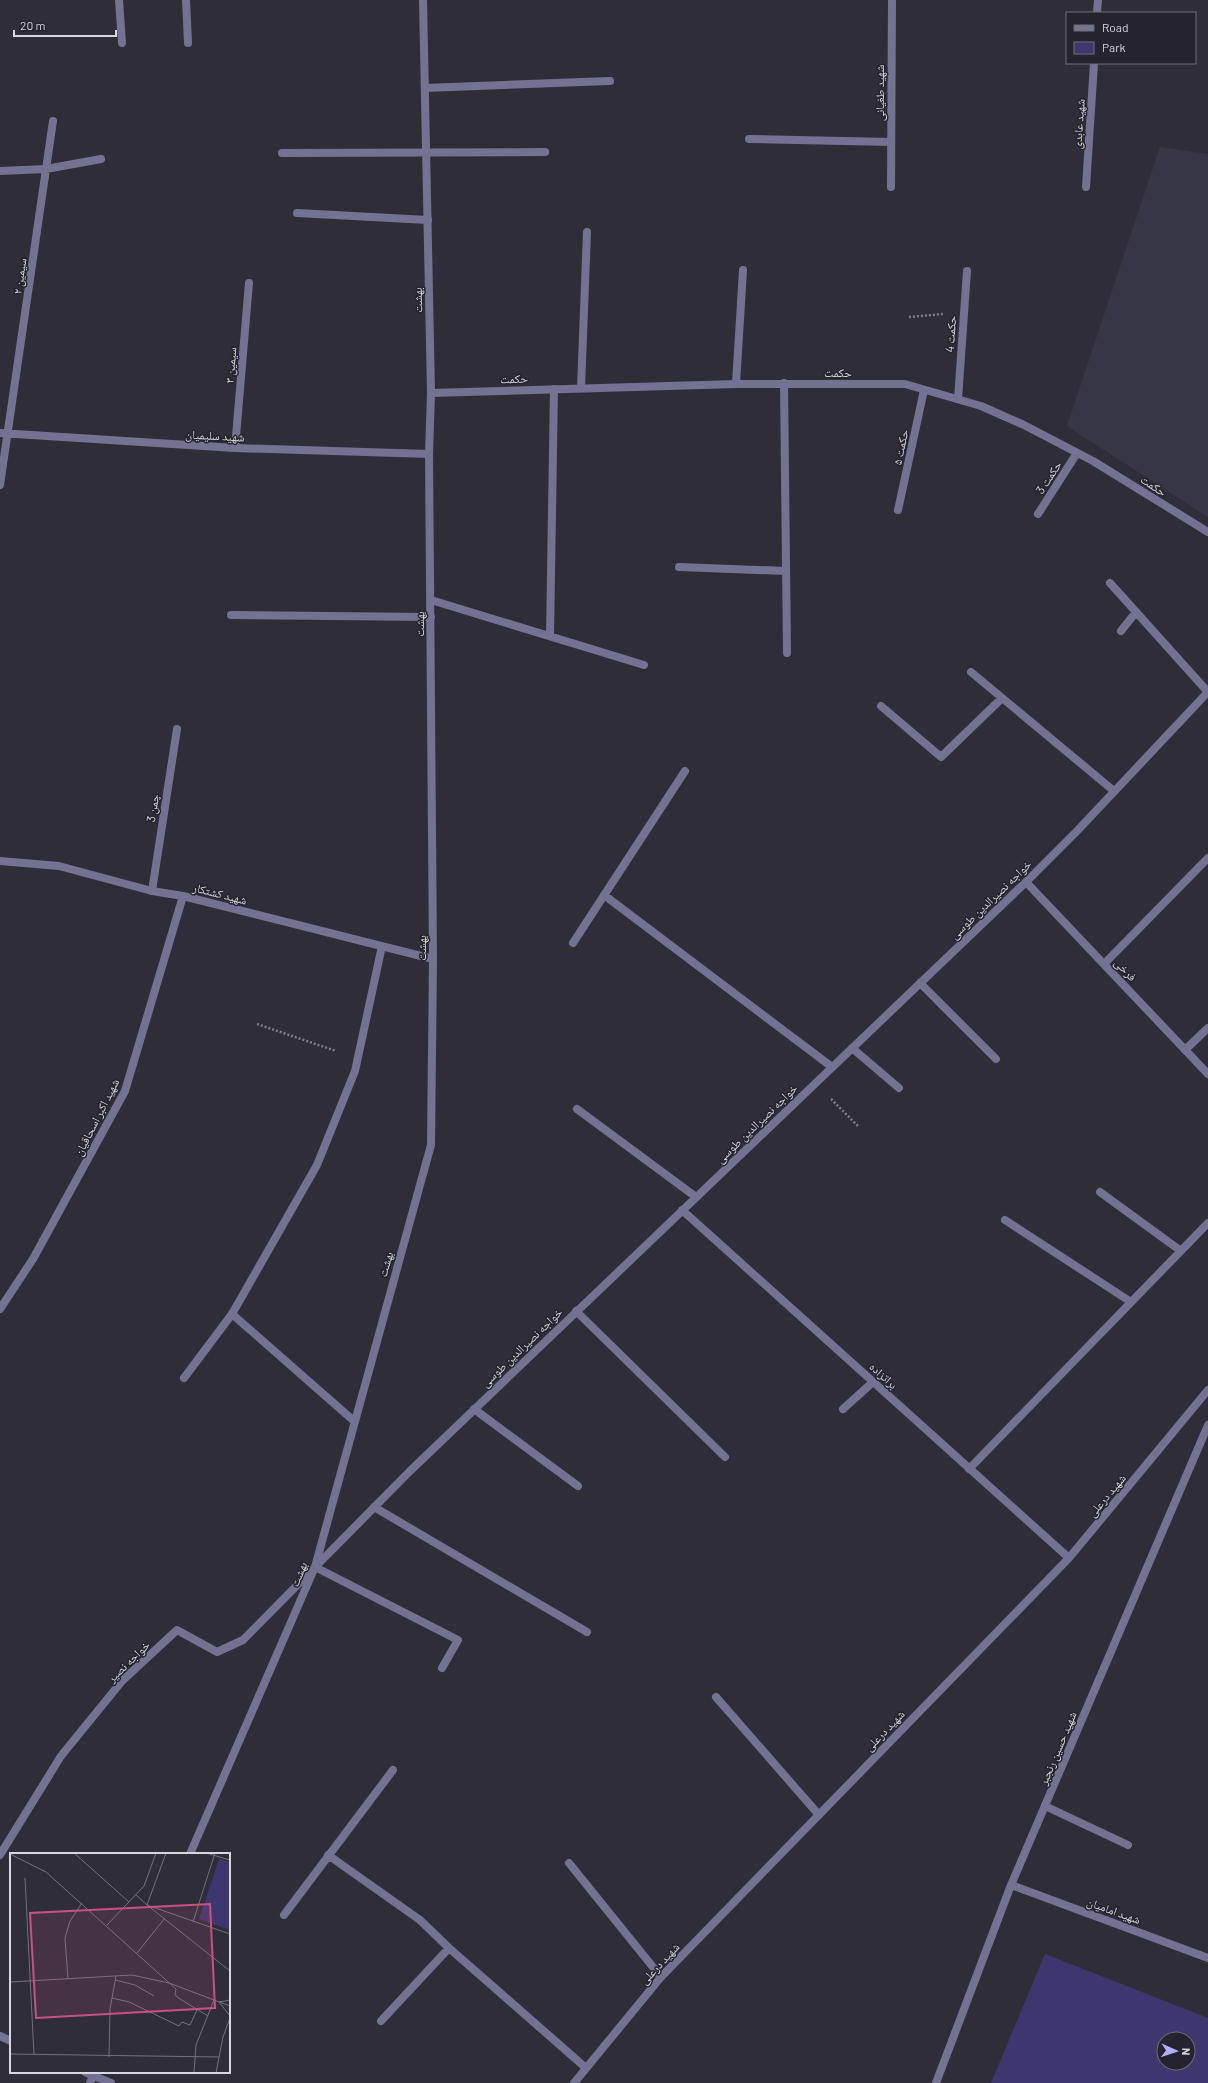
<svg xmlns="http://www.w3.org/2000/svg" width="1208" height="2083" viewBox="0 0 1208 2083" font-family="Barlow,'Noto Naskh Arabic',sans-serif">
<style>
.built{fill:#373646}
.green{fill:#3e376f;fill-rule:evenodd}
.lines{fill:none;stroke-linecap:round;stroke-linejoin:round}
.path{stroke:#7e7e86;stroke-width:2.5;stroke-dasharray:2 2;stroke-linecap:butt}
.service{stroke:#747292;stroke-width:8}
.minor{stroke:#747292;stroke-width:8}
.tertiary{stroke:#747292;stroke-width:8}
.labels{text-anchor:middle;dominant-baseline:central;stroke-width:3;stroke-linejoin:round;paint-order:stroke}
.street-label{font-size:12px;fill:#d7d7dd;stroke:#25242e}
.inset-road{fill:none;stroke:#72727a;stroke-width:1}
.view{fill:#c85182;fill-opacity:0.15;stroke:#c85182;stroke-width:2}
.inset-edge{fill:none;stroke:#d7d7dd;stroke-width:2}
</style>
<rect width="100%" height="100%" fill="#2f2e38"/>
<path class="built" d="M1160 147 1208 154V517L1067 426Z"/>
<path class="green" d="M1045 1954 1208 2018V2083H991ZM1164 2039H1188V2063H1164Z"/>
<g class="lines">
<path class="path" d="M909 317 943 314
M257 1024 336 1051
M831 1099 858 1126"/>
<path class="service" d="M119 0 122 43
M186 0 188 43
M1097 13 1098 0
M425 88 610 81
M749 139 891 142
M282 153 545 152
M0 171 46 169 101 159
M891 187 892 0
M1086 187 1094 63
M297 213 428 220
M784 383 787 653
M736 384 743 270
M581 388 587 232
M958 399 967 271
M0 433 235 448 429 454
M235 448 249 283
M0 485 53 121
M898 510 924 390
M1038 514 1077 453
M679 567 786 571
M1110 583 1208 692
M431 600 644 665
M231 615 431 617
M1121 631 1136 612
M550 636 554 389
M971 672 1114 791
M881 706 941 757 1002 698
M152 891 177 729
M604 895 832 1067
M573 943 685 771
M1104 964 1208 858
M920 983 996 1059
M852 1048 899 1088
M1185 1050 1208 1028
M577 1109 696 1197
M1100 1192 1181 1251
M1005 1220 1131 1302
M576 1311 725 1457
M232 1314 354 1421
M474 1409 578 1486
M843 1409 873 1382
M969 1469 1208 1223
M374 1507 587 1632
M315 1567 458 1640 442 1668
M716 1697 819 1815
M1045 1806 1128 1845
M328 1855 420 1920 449 1948 586 2068
M569 1863 661 1977
M284 1915 393 1770
M381 2021 449 1948
M94 2076 111 2083"/>
<path class="minor" d="M431 393 736 384H905L981 406 1024 425 1093 461 1208 532
M0 861 59 866 152 891 183 896 433 959
M1026 882 1208 1074
M682 1210 1069 1558
M0 1309 33 1259 125 1091 183 896
M184 1378 232 1314 317 1165 355 1071 382 946
M0 1855 61 1756 122 1681 177 1630 217 1652 243 1640 410 1471 1026 882 1077 831 1208 692
M1011 1885 1208 1958
M0 2036 11 2041
M85 2072 94 2076
M574 2083 661 1977 1069 1558 1208 1390
M936 2083 1011 1885 1208 1425"/>
<path class="tertiary" d="M190 1854 315 1567 431 1145 433 959 429 454 431 393 423 0
M90 2083 95 2072"/>
</g>
<g class="labels">
<g class="street-label">
<text transform="translate(879 93) rotate(-90)">شهید طغیانی</text>
<text transform="translate(1078 124) rotate(-86)">شهید عابدی</text>
<text transform="translate(19 276) rotate(-82)">سیمین ۲</text>
<text transform="translate(417 300) rotate(-91)">بهشت</text>
<text transform="translate(950 334) rotate(-86)">حکمت 4</text>
<text transform="translate(230 365) rotate(-85)">سیمین ۳</text>
<text x="838" y="372">حکمت</text>
<text transform="translate(514 378) rotate(-2)">حکمت</text>
<text transform="translate(215 435) rotate(3)">شهید سلیمیان</text>
<text transform="translate(900 447) rotate(-78)">حکمت ۵</text>
<text transform="translate(1048 477) rotate(-57)">حکمت 3</text>
<text transform="translate(1154 485) rotate(33)">حکمت</text>
<text transform="translate(419 624) rotate(-90)">بهشت</text>
<text transform="translate(152 808) rotate(-81)">چمن 3</text>
<text transform="translate(220 893) rotate(14)">شهید کشتکار</text>
<text transform="translate(990 899) rotate(-44)">خواجه نصیرالدین طوسی</text>
<text transform="translate(421 948) rotate(-90)">بهشت</text>
<text transform="translate(1126 969) rotate(47)">فرخی</text>
<text transform="translate(96 1117) rotate(-63)">شهید اکبر اسحاقیان</text>
<text transform="translate(756 1123) rotate(-44)">خواجه نصیرالدین طوسی</text>
<text transform="translate(385 1264) rotate(-74)">بهشت</text>
<text transform="translate(521 1347) rotate(-44)">خواجه نصیرالدین طوسی</text>
<text transform="translate(884 1375) rotate(42)">براتزاده</text>
<text transform="translate(1106 1495) rotate(-50)">شهید درعلی</text>
<text transform="translate(298 1574) rotate(-68)">بهشت</text>
<text transform="translate(128 1661) rotate(-44)">خواجه نصیر</text>
<text transform="translate(884 1730) rotate(-46)">شهید درعلی</text>
<text transform="translate(1057 1748) rotate(-67)">شهید حسین رنجبر</text>
<text transform="translate(1114 1910) rotate(20)">شهید امامیان</text>
<text transform="translate(659 1963) rotate(-47)">شهید درعلی</text>
</g>
</g>
<g transform="translate(10 1853)">
<rect width="220" height="220" fill="#2f2e38"/>
<path d="M209 6 220 9V77L189 66Z" fill="#3e376f"/>
<path class="inset-road" d="M64 0 119 49M156 0 137 52 220 118M196 0 220 7M0 1 36 19 166 136 165 142 170 146 198 163M15 25 24 202M126 42 137 52 220 81M183 69 205 0M97 72 134 33 146 0M127 100 155 65M58 126 55 85 60 68 72 50M105 127 125 132 144 143M0 129 122 122 159 130 220 153M102 145 119 149 169 173 172 169 180 172 187 157M220 147 209 149 220 163M0 201 209 204M99 204 100 156 106 123M184 220 186 192 204 147M206 220 213 184 220 165"/>
<path class="view" d="M200 51 205 155 26 165 20 60Z"/>
<rect width="220" height="220" class="inset-edge"/>
</g>
<rect x="1066" y="12" width="130" height="52" fill="#25242e" stroke="#6c6c74"/>
<rect x="1074" y="25" width="20" height="6" fill="#747292" stroke="#6c6c74"/>
<text x="1102" y="32" font-size="12" fill="#d7d7dd">Road</text>
<rect x="1074" y="42" width="20" height="12" fill="#3e376f" stroke="#6c6c74"/>
<text x="1102" y="52" font-size="12" fill="#d7d7dd">Park</text>
<g transform="translate(1176 2051) rotate(93)"><circle r="19" fill="#25242e" stroke="#6c6c74"/>
<path d="M0-3L7 15L0 10L-7 15Z" fill="#b3adf9"/>
<text y="-6" font-size="11" font-weight="bold" text-anchor="middle" fill="#d7d7dd">N</text>
</g>
<path d="M14 30v6h102v-6" fill="none" stroke="#d7d7dd" stroke-width="2"/>
<text x="20" y="30" font-size="12" fill="#d7d7dd" stroke="#25242e" stroke-width="3" paint-order="stroke">20 m</text>
</svg>
